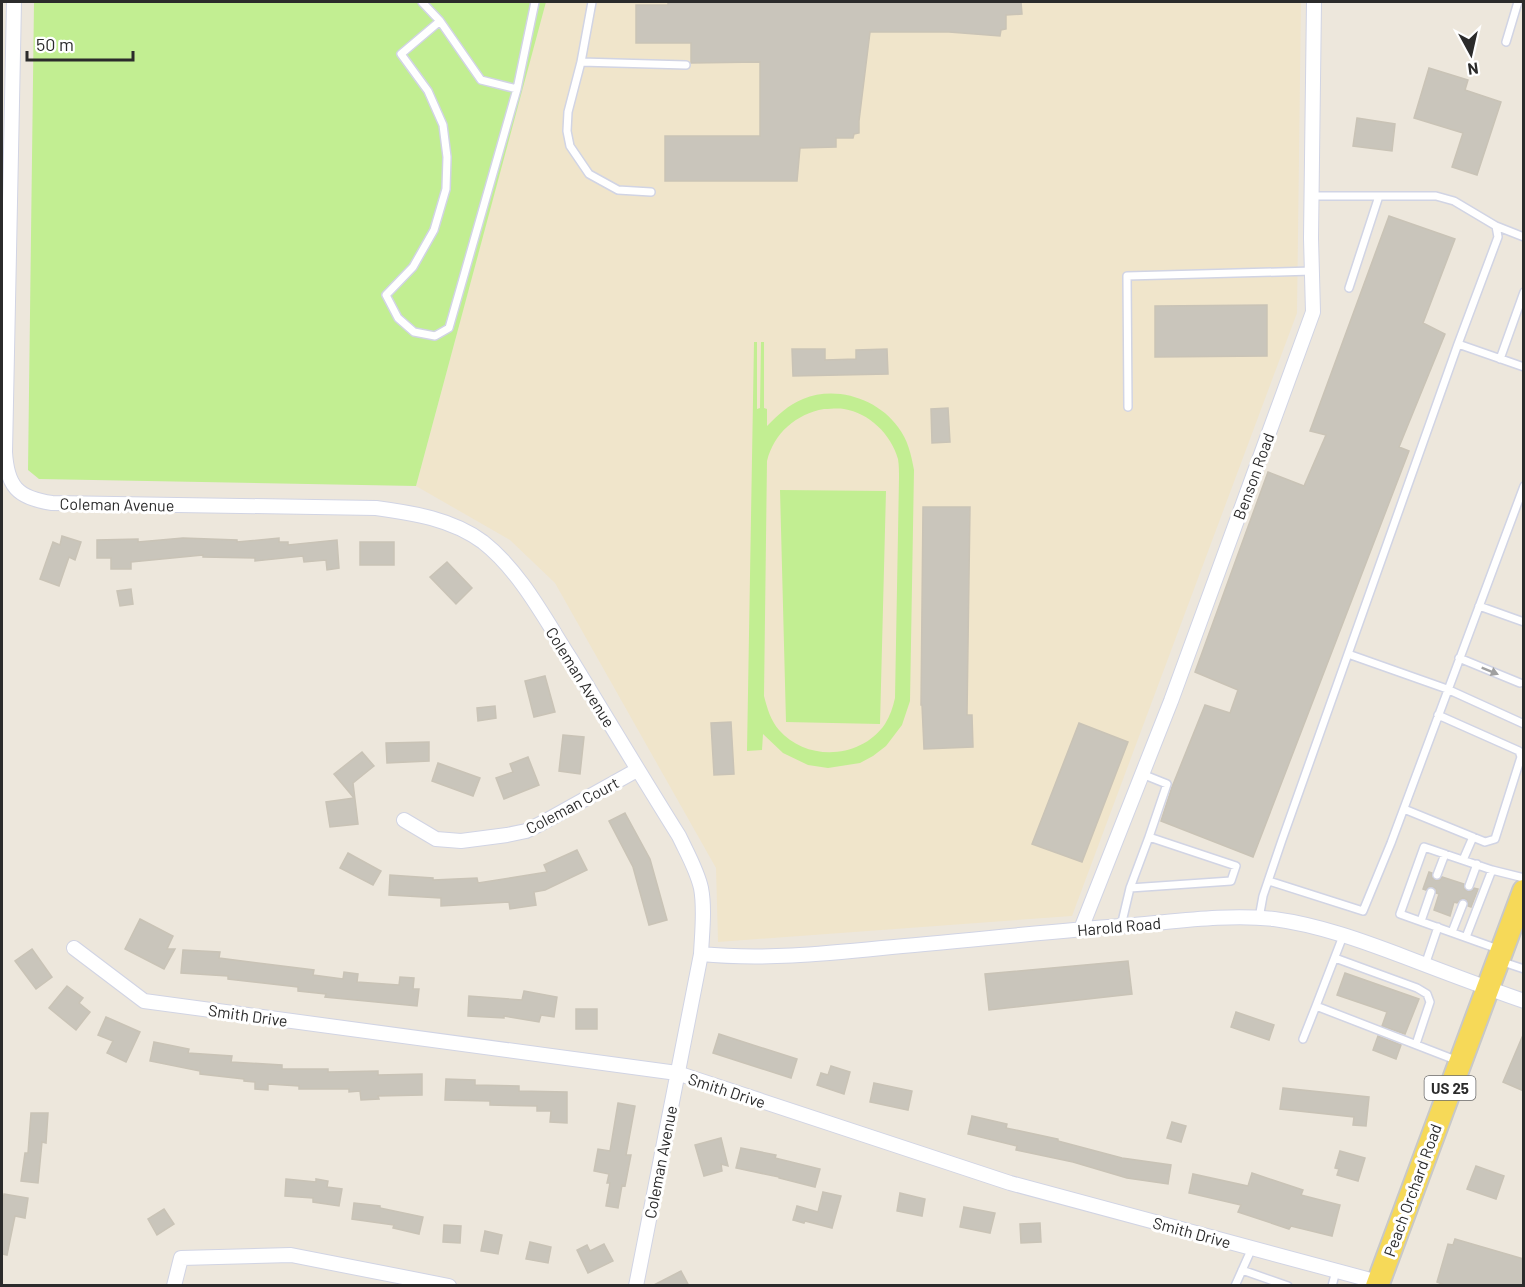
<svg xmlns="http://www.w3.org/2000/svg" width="1525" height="1287" viewBox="0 0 1525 1287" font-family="Barlow,sans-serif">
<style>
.education{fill:#f0e5cb}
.pitch{fill:#c2ee92;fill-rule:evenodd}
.building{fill:#c9c5bb;stroke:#c9c3b6;stroke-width:1.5}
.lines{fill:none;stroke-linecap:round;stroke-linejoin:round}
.service-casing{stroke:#d1d4e4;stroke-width:10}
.minor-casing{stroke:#d1d4e4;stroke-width:16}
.primary-casing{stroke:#c8c8c8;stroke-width:26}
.service{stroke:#fff;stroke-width:7}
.minor{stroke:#fff;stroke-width:14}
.primary{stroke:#f6d958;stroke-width:22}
.oneway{fill:#a0a0a0}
.labels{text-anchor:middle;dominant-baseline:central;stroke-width:6;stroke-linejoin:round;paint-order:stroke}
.shield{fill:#fff;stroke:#6b6b6b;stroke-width:1.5}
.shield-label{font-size:15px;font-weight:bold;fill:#2b2b2b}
.street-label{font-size:16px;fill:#2b2b2b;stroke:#fff}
</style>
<rect width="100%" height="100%" fill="#ede7dc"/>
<path class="education" d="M546 2H1301L1297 313 1072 916 718 942 716 868 555 583 510 540 416 486Z"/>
<path class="pitch" d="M34 2H546L416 486 39 479 28 470Z
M754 342H757V409L760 408 761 342H764V408L767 409V426C778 415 788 405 803 399 836 385 878 399 898 427 908 440 911 454 914 470L910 701 902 725 886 746 873 756 860 763 828 768 808 765 783 753 763 734 762 750 747 751ZM824 409C831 409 837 408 844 409 869 413 891 434 898 459 899 465 899 472 899 478L895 698C893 707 890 716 885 724 861 759 807 762 779 730 771 721 767 708 764 696L767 461C774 433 796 414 824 409Z
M780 490 886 491 880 724 786 722Z"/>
<path class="building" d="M668 2H1021L1022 14 1006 15V29L1001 30 1000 36 949 32H870L859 121V133L854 134 853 138H836V147L800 148 797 181H665V136H760V62L691 63V43H636V5H668Z
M1429 68 1468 80 1465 90 1501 102 1477 175 1452 167 1463 133 1414 118Z
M1357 118 1395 124 1392 151 1353 146Z
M1389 216 1455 239 1423 323 1445 334 1399 447 1409 451 1253 857 1161 821 1172 787 1205 705 1230 713 1238 690 1195 672 1268 472 1304 486 1326 435 1310 431Z
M1267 305V356L1155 357V306Z
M792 349H825V360L856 359V350L887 349 888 374 793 376Z
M948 408 950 442 932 443 931 409Z
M923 507H970L967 715H972L973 747 924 749 922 705H921Z
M62 536 81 542 75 560 69 557 59 586 40 579 53 542 60 545Z
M183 538 237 540V542L279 538V542H288V545L337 540 339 568 327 570 326 560 304 562 303 556 255 561V558L203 557V555L131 562V569H111V558H97V540L138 539V542Z
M360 542H394V565H360Z
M447 562 472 588 456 604 430 577Z
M131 589 133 604 120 606 117 591Z
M545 676 555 712 534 717 525 681Z
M495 706 496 718 478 721 477 708Z
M731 722 734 774 714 775 711 723Z
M1079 723 1128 742 1082 862 1032 844Z
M563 735 584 737 580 774 559 771Z
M429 742V761L387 763 386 743Z
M362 752 374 766 353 783 358 824 330 827 326 802 354 798 334 774Z
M528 757 539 785 504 799 496 778 513 772 510 764Z
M438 763 480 778 473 796 432 781Z
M625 813 650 859 667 920 649 925 633 867 609 821Z
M577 850 587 870 545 890 534 892 536 905 510 909 509 902 441 906V898L389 895 390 875 433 878V880L477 878 478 883 547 872 544 865Z
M348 853 381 871 373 885 340 868Z
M1429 872 1432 873V878L1436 880H1440L1442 877 1464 884V889L1468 891H1472L1474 888 1478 889 1471 907 1468 906 1467 900 1463 898 1457 903 1454 902 1450 916 1434 910 1439 894 1436 893V889L1432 887H1428L1426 890 1423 889Z
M140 919 173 936 167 949H175L164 969 125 949Z
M32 949 52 977 36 989 15 961Z
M183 950 220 952 219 958 314 970 313 975 343 979 344 972 358 974 357 982 399 985 400 977 414 978 413 989H419L417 1006 325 997 326 994 298 991V987L228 979V976L181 973Z
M1128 961 1132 994 989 1010 985 974Z
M1345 973 1419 999 1405 1034 1382 1026 1387 1012 1337 995Z
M67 986 83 998 79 1003 90 1012 76 1030 49 1008Z
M524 991 557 997 554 1017 541 1015 539 1022 504 1016V1018L468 1016 469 996 522 1000Z
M576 1009H597V1029H576Z
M1236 1012 1274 1025 1269 1040 1231 1027Z
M106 1017 140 1032 126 1062 107 1053 113 1041 98 1035Z
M719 1034 797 1059 791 1078 713 1053Z
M1523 1035H1524V1091L1503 1082Z
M1378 1036 1401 1045 1396 1059 1373 1050Z
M154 1042 189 1049 188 1053 232 1056 231 1062 282 1065V1069H328V1072L378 1071V1075L422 1074V1095L378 1096 379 1099 361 1100 360 1091 349 1092V1089H299V1086L268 1084V1090L255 1089V1082L244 1081V1079L200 1074V1071L150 1061Z
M831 1066 850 1072 844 1094 817 1085 821 1073 828 1075Z
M446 1079 475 1080V1085L519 1086V1091L567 1092V1123L550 1122 551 1111H537V1106L490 1105V1101L445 1100Z
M874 1083 912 1091 908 1110 870 1102Z
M1283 1088 1369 1097 1366 1126 1353 1125 1354 1117 1280 1109Z
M618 1103 635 1106 626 1155H631L625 1186 622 1185 618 1208 606 1206 610 1183H607L609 1174 594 1171 598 1149 610 1151Z
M31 1113H48L46 1143 42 1142 38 1183 21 1181 25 1153H28Z
M972 1116 1007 1124 1006 1128 1058 1139V1141L1122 1158 1171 1165 1168 1184 1127 1178 1073 1162 1016 1150 1017 1146 968 1134Z
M1172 1122 1186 1126 1181 1142 1167 1138Z
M721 1138 728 1166 721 1164 722 1171 704 1176 695 1145Z
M741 1148 776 1155 775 1158 820 1169 815 1187 779 1178V1177L736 1168Z
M1340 1151 1365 1158 1358 1181 1337 1175 1339 1169 1335 1168Z
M1476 1166 1504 1176 1496 1199 1467 1189Z
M1252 1173 1303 1190 1301 1195 1340 1205 1332 1236 1291 1226 1289 1229 1238 1212 1241 1205 1189 1193 1193 1174 1248 1186Z
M286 1179 316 1182V1179L328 1181 327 1187 342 1189 339 1206 313 1202V1198L285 1196Z
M823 1192 841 1196 832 1228 805 1221 804 1223 793 1220 797 1206 818 1212Z
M900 1193 925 1199 922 1216 897 1211Z
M4 1194 28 1198 25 1218 15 1216 7 1255 2 1254V1208Z
M354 1203 380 1206V1208L423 1217 419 1234 393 1228 394 1225 352 1219Z
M964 1207 995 1213 990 1233 960 1227Z
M164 1209 174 1224 157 1235 148 1219Z
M1040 1223 1041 1242 1021 1243 1020 1224Z
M444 1225 461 1226 460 1243 443 1242Z
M485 1231 502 1235 498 1254 481 1251Z
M1455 1239 1524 1259V1286H1447L1437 1282 1448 1244 1453 1245Z
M530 1242 551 1247 548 1263 526 1259Z
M604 1244 613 1261 588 1273 577 1250 587 1245 590 1251Z
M681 1271 689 1286H652Z"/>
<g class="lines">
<g class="service-casing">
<path id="service" d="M422 2 440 21 481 80 517 89 535 2
M592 2 581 62 568 112 567 131 570 146 589 174 618 190 651 192
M440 21 401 54 428 91 443 125 447 157 446 189 434 230 413 267 386 295 398 318 414 332 435 336 449 328 517 89
M1506 42 1518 2
M581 62 686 65
M1312 196H1436L1454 201 1496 226 1498 237 1458 344 1524 367
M1496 226 1524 237
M1349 288 1379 196
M1500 359 1524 292
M1128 407 1127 276 1312 271
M1479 606 1524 622
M1348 654 1447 689 1524 724
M1459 658 1520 683
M1142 774 1167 784 1149 837
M1404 809 1485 842 1495 839 1521 757 1519 751 1438 715
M1463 860 1473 837
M1437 875 1445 854
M1269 881 1363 911 1391 843 1524 486
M1469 886 1477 864
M1259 918 1263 896 1282 840 1458 344
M1421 921 1431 892
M1121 926 1130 888 1149 837 1236 866 1231 881 1130 888
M1452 932 1463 904
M1343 936 1316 1006 1458 1061
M1466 937 1492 870
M1498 949 1400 914 1424 847 1492 870 1524 878
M1335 958 1417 988 1427 994 1430 1002 1416 1044
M1500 961 1524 969
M1425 965 1438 927
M1303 1039 1316 1006
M1242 1270 1288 1286
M1235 1286 1252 1248
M1332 1286 1336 1271"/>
</g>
<g class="minor-casing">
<path id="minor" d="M14 2 5 452C7 486 17 498 52 503L376 508C413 513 452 519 483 542 520 571 545 619 570 658 606 717 642 777 679 836 687 853 697 870 701 888 705 909 702 932 701 954L636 1286
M404 820 436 839 461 841 507 835 526 831 542 823 637 770
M1081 929 1171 701 1313 312 1311 238 1314 2
M74 948 144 1001 677 1073 1010 1183 1378 1282
M701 954C762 960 822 954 882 948 966 941 1050 931 1134 925 1180 921 1228 914 1274 919 1319 925 1363 941 1405 957 1444 972 1484 987 1524 1001
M174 1286 181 1258 291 1255 449 1286"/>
</g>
<g class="primary-casing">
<path id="primary" d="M1377 1286 1524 891"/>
</g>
<use href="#service" class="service"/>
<use href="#minor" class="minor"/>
<use href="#primary" class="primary"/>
</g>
<defs><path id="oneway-solid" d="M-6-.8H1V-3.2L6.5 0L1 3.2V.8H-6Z" transform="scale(1.5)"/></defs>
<use class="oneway" href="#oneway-solid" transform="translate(1490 671) rotate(22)"/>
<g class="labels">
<rect class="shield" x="1424.5" y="1076" width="51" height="24" rx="4.5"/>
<g class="shield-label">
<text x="1450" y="1088">US 25</text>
</g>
<g class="street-label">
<text transform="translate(1253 476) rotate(-70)">Benson Road</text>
<text transform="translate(117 504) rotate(1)">Coleman Avenue</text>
<text transform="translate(581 677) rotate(58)">Coleman Avenue</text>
<text transform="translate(572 805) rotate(-28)">Coleman Court</text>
<text transform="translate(1119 926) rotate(-5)">Harold Road</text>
<text transform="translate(248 1015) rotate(8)">Smith Drive</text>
<text transform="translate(727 1090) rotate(18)">Smith Drive</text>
<text transform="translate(660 1162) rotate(-79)">Coleman Avenue</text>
<text transform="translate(1412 1190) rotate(-70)">Peach Orchard Road</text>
<text transform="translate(1192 1232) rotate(15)">Smith Drive</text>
</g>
</g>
<rect width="1525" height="1287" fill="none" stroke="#2b2b2b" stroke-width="6"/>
<g transform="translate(1471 54) rotate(172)" stroke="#ffffff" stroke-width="4.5" paint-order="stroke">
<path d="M0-4.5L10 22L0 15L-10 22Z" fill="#2b2b2b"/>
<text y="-9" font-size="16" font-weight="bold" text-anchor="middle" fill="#2b2b2b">N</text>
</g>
<path d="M27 51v9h106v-9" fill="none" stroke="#2b2b2b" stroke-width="3"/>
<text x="36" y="51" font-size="18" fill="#2b2b2b" stroke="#ffffff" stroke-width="4.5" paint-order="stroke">50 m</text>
</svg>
